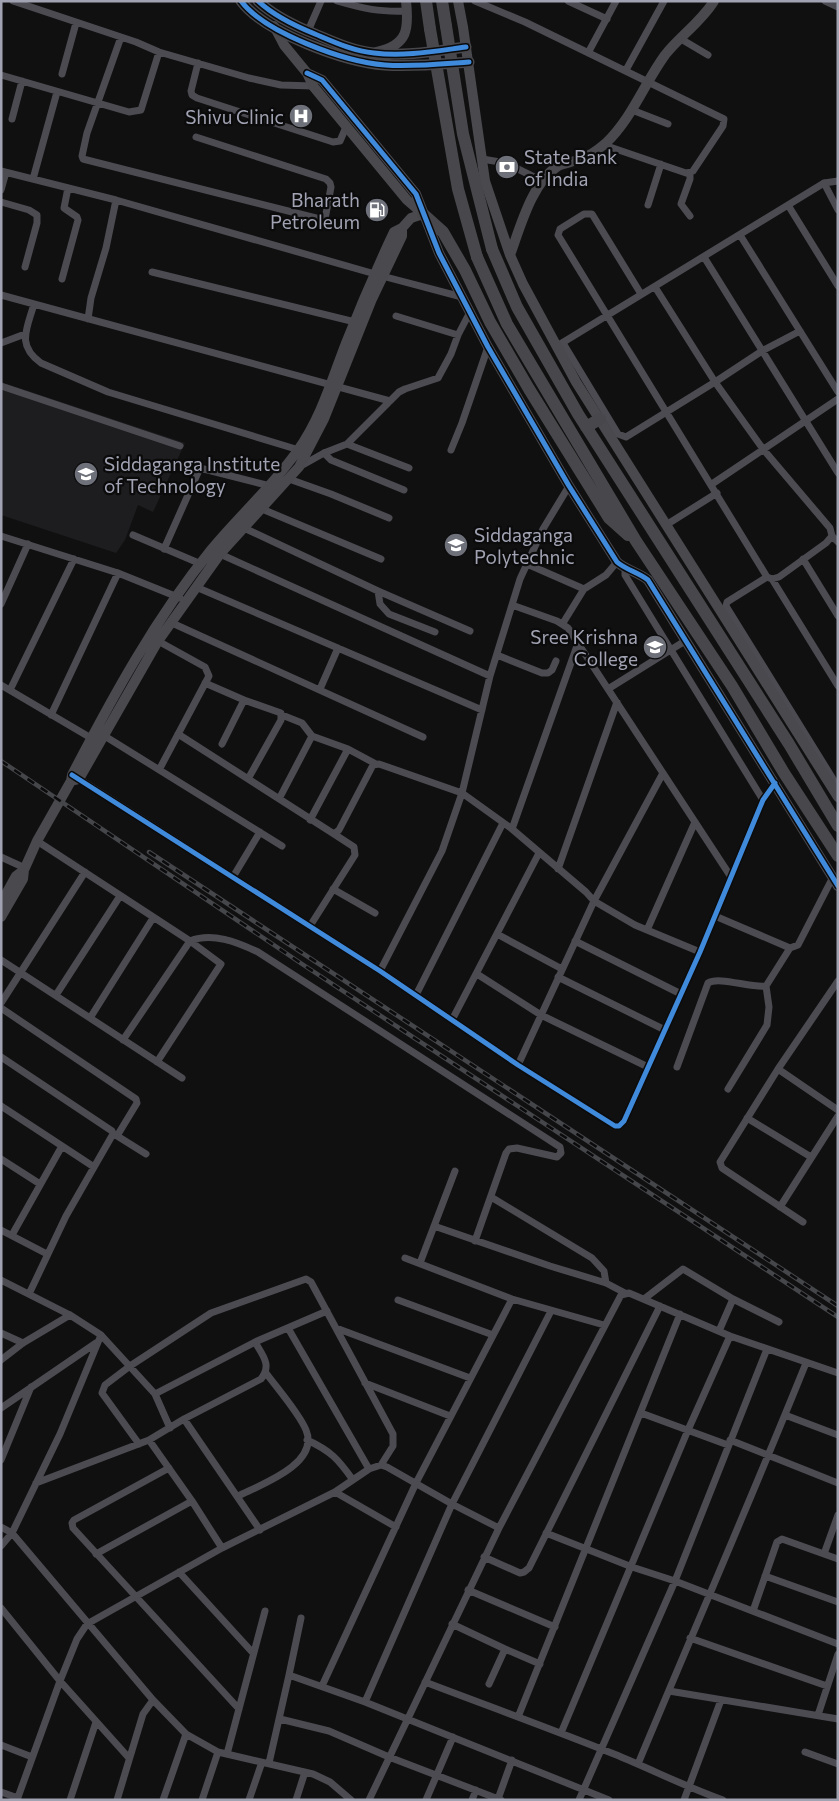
<svg xmlns="http://www.w3.org/2000/svg" width="839" height="1801" viewBox="0 0 839 1801" font-family="Commissioner,sans-serif">
<style>
.built{fill:#1d1d1f}
.lines{fill:none;stroke-linecap:round;stroke-linejoin:round}
.street{stroke:#4b4b51;stroke-width:7}
.secondary{stroke:#49494e;stroke-width:10}
.primary{stroke:#47474c;stroke-width:11}
.highway{stroke:#48484c;stroke-width:12}
.rail-casing{stroke:#45464a;stroke-width:4.5}
.rail{stroke:#0b0b0c;stroke-width:2.5;stroke-dasharray:8;stroke-linecap:butt}
.highway-bridge{stroke:#48484c;stroke-width:12}
.cycleway-casing{stroke:#0b0b0c;stroke-width:8}
.cycleway{stroke:#408adc;stroke-width:5}
.labels{text-anchor:middle;dominant-baseline:central;stroke-width:4.5;stroke-linejoin:round;paint-order:stroke}
.poi-label{font-size:19px;fill:#a1a3b3;stroke:#0b0b0c;text-anchor:end}
</style>
<rect width="100%" height="100%" fill="#101011"/>
<path class="built" d="M1 382 185 443 153 512 138 505 125 540 116 553 1 515Z"/>
<g class="lines">
<path class="street" d="M13 1 136 42 159 52 249 78 281 85 313 86
M337 1C365 9 378 12 407 11
M475 1 525 22 724 119 723 126 693 171 686 173 604 145
M568 1 607 19
M825 1 838 7
M308 31 321 1
M121 37 87 133 82 156 83 159 324 220 325 219 331 187 330 183 326 179 196 137
M681 39 708 55
M588 53 616 1
M198 63 191 91 192 95 197 98 333 142 340 141 346 127
M626 70 664 1
M62 74 76 23
M1 75 129 112 141 110 159 52
M632 110 668 124
M12 119 22 81
M482 159 506 163 542 181
M1 171 116 200 382 276 462 297
M33 179 57 92
M824 183 838 181
M1 190 6 172
M1 202 29 210 37 215V223L25 267
M648 205 661 164
M788 205 824 183 838 210
M690 216 681 204 690 179V173
M740 235 838 392
M704 257 838 473
M152 272 355 322
M62 279 78 220 77 217 64 208 68 188
M655 287 715 382 763 449 830 528 832 536 838 542
M641 294 592 214H584L560 229 558 235 767 577 772 579 779 577 826 543 832 536
M1 295 390 401
M34 304C27 329 16 345 41 363L108 392 299 450
M396 316 458 335
M88 319 91 298 106 248 116 200
M1 343 25 334
M563 343 618 434 626 437 715 382 762 351 800 331
M557 346 788 205 838 286
M1 386 180 446
M347 444 409 468
M451 450 462 423 488 347
M324 453 331 460 404 490
M188 465 270 486
M299 467 324 453 347 444 399 392 405 389 438 378 451 354 458 335 470 312
M289 479 331 494 389 518
M712 484 838 399
M259 506 262 509 381 559
M666 525 717 493
M244 528 378 591 470 631
M133 535 201 564
M1 536 118 573 180 598
M164 549 200 468
M220 554 490 676
M803 559 838 616
M527 564 584 589
M625 569V575L763 800
M767 577 727 602 726 606 838 787
M772 579 838 686
M196 587 482 710
M378 591 380 604 389 614 435 632
M1 604 28 544
M512 605 557 621 568 628 731 877
M172 623 423 737
M563 623 584 589 606 575 617 562
M158 641 205 667 209 676 159 770
M497 655 542 673H548L552 670 556 661
M205 683 244 700 281 713V720L248 779
M1 685 91 738
M320 689 338 648
M608 689 685 641
M10 690 74 559
M51 715 118 573
M282 715 302 723 312 736 348 749 376 764
M178 734 334 834 339 830 373 765 379 764 462 793 512 829 586 892 594 901 635 925 700 952
M103 735 282 846
M222 744 244 700
M76 777 380 971 518 1065 615 1126H619L624 1121 700 952 763 800 775 783
M279 799 312 736
M310 820 348 749
M512 829 578 643
M37 841 190 941 221 964 157 1062
M1 857 25 868
M558 869 617 702
M233 877 260 832
M333 889 375 913
M715 916 790 948 798 945 833 877
M310 926 355 855 354 847 334 834
M647 930 695 822
M497 934 562 969
M575 941 681 994
M1 960 182 1078
M380 971 442 851 462 793 490 676 520 579 543 529 569 486
M477 974 541 1015 648 1067
M558 977 665 1030
M56 995 120 896
M416 995 503 823
M1 1003 85 872
M1 1008 136 1099 137 1103 117 1136
M90 1018 153 918
M452 1020 539 853
M123 1040 190 941C212 932 237 942 258 952L560 1147 561 1153 557 1157 517 1148 509 1149 506 1153 475 1241
M1 1057 112 1131 113 1134 66 1216 29 1294
M518 1065 594 901 663 773
M677 1067 708 983C719 976 750 988 766 986L790 948
M778 1069 838 1110
M728 1089 767 1025 769 1007 766 986
M1 1106 94 1167
M747 1118 811 1157
M114 1134 146 1154
M1 1159 40 1184
M491 1197 592 1258 604 1271 606 1283
M780 1207 838 1116
M803 1222 722 1168 720 1162 778 1069 838 981
M434 1226 550 1266 606 1283 625 1293
M1 1230 47 1254
M12 1235 62 1146
M405 1258 512 1299 604 1325
M420 1263 455 1171
M1 1280 70 1315 101 1335 155 1394 255 1342 327 1311
M644 1299 683 1269 733 1299 779 1322
M398 1300 493 1335
M288 1328 369 1469
M336 1328 470 1378
M719 1331 733 1299
M1 1333 23 1343
M1 1360 23 1343 70 1315
M365 1383 450 1416
M155 1394 170 1428
M1 1408 96 1343
M641 1413 728 1445
M785 1415 838 1435
M184 1419 260 1530
M149 1440 192 1501 222 1548
M307 1440C331 1451 338 1459 353 1480
M730 1440 838 1483
M139 1444 102 1393 105 1385 130 1366 211 1313 306 1279 311 1282 393 1434V1446L381 1465
M1 1460 31 1387
M169 1468 74 1520 72 1523 73 1528 239 1709
M36 1483 149 1440 184 1419 261 1379C272 1365 263 1356 255 1342
M335 1492 396 1527
M238 1496C260 1485 320 1464 306 1430 299 1413 277 1388 266 1373
M1 1527 12 1533 153 1700 186 1734 218 1752 313 1774 330 1782 351 1800
M546 1533 632 1567 675 1581 838 1644
M1 1546 12 1533 60 1434 101 1335
M96 1554 192 1501
M824 1554 838 1515
M484 1557 520 1573 524 1572 529 1568 660 1306
M179 1572 253 1653
M765 1576 838 1602
M468 1590 555 1627
M1 1608 60 1681 129 1758
M753 1611 777 1542 782 1539 838 1559
M452 1624 505 1649 540 1664
M690 1638 827 1686
M289 1675 301 1618
M425 1682C488 1706 552 1729 614 1754 651 1769 686 1787 723 1800
M489 1684 505 1649
M322 1686 416 1483 512 1299
M669 1691 838 1719
M365 1702 452 1504 551 1311
M818 1715 838 1654
M518 1717 680 1314
M280 1719 329 1731 389 1757 501 1800
M561 1733 688 1430 730 1336
M1 1745 32 1757
M805 1752 838 1764
M227 1754 265 1611
M269 1763 289 1675 365 1702 609 1800
M638 1764C694 1630 752 1497 806 1363
M1 1792 18 1798
M498 1799 512 1760
M17 1800 60 1681 77 1639 87 1624 222 1548 335 1492 369 1469 381 1465 387 1467 452 1504 499 1528
M70 1800 96 1722
M117 1800 143 1714 153 1700
M163 1800 186 1734
M202 1800 218 1752
M249 1800 262 1762
M296 1800 305 1772
M369 1800 499 1528 621 1295 629 1293 730 1336 838 1373
M426 1800 453 1737
M472 1800 476 1790
M579 1800 675 1581 767 1349
M684 1800 721 1700"/>
<path class="secondary" d="M458 1 463 27 485 181 510 255 523 284 576 382 838 797
M274 26 284 45 307 73 313 86 407 200 422 213
M377 52C408 45 409 29 406 1
M307 73 322 80 416 194 439 253 488 347 569 486 617 562C626 570 638 572 648 580L838 886
M510 255C520 228 532 182 558 166 564 163 573 162 580 159 588 157 599 149 606 143 632 118 644 84 665 55 680 36 701 22 714 1
M71 781 79 779 158 641 220 554 299 467 324 419 372 299 402 236V228
M1 903 16 876 24 870 37 841 71 781 72 775C113 696 155 619 211 550 239 516 273 486 298 450 321 418 332 379 346 343 361 305 377 268 394 232L402 228 411 218 423 214
M1 917 23 879 24 870"/>
<path class="primary" d="M241 1C265 33 345 62 385 65 412 67 441 64 469 62
M258 1C274 16 295 26 315 34 334 42 353 51 374 53 404 57 436 51 466 47"/>
<path class="highway" d="M426 1 430 29
M442 1 446 26
M423 214 443 232 465 270 490 322 529 389 609 518 628 535
M492 249 517 307 578 414 789 744 838 826
M477 257 507 324 636 541 732 686 784 773 838 856
M586 427 600 419"/>
<g class="rail-casing">
<path id="rail" d="M1 761 302 964 838 1317
M149 852 838 1306"/>
</g>
<use href="#rail" class="rail"/>
<path class="highway-bridge" d="M446 26 463 134 492 249
M430 29 458 189 477 257"/>
<g class="cycleway-casing">
<path id="cycleway" d="M241 1C265 33 345 62 385 65 412 67 441 64 469 62
M258 1C274 16 295 26 315 34 334 42 353 51 374 53 404 57 436 51 466 47
M307 73 322 80 416 194 439 253 488 347 569 486 617 562C626 570 638 572 648 580L838 886
M72 775 380 971 518 1065 615 1126H619L624 1121 700 952 763 800 775 783"/>
</g>
<use href="#cycleway" class="cycleway"/>
</g>
<defs>
<g id="hospital-disc" transform="scale(1.25)"><circle r="9.5" fill="#6e707a" stroke="#0b0b0c"/><path d="M-5-5h3v3.5h4V-5h3V5h-3V1.5h-4V5h-3Z" fill="#fff"/></g>
<g id="bank-disc" transform="scale(1.25)"><circle r="9.5" fill="#6e707a" stroke="#0b0b0c"/><path d="M-6-4H6V4H-6ZM0-2.3a2.3 2.3 0 1 0 0 4.6a2.3 2.3 0 1 0 0-4.6Z" fill="#fff"/></g>
<g id="fuel-disc" transform="scale(1.25)"><circle r="9.5" fill="#6e707a" stroke="#0b0b0c"/><path d="M-5.5-6h7V0h2V4h1.3V-2.5L3-4.5l.8-.8L6-3V5H2.5V1h-1V6h-7ZM-4.2-4.7v3.2H.2V-4.7Z" fill="#fff"/></g>
<g id="university-disc" transform="scale(1.25)"><circle r="9.5" fill="#6e707a" stroke="#0b0b0c"/><path d="M0-5L7-2L0 1L-7-2ZM-4 1L0 2.5L4 1V4Q0 6-4 4Z" fill="#fff"/></g>
</defs>
<g fill-rule="evenodd">
<use href="#hospital-disc" x="301" y="116"/>
<use href="#bank-disc" x="507" y="167"/>
<use href="#fuel-disc" x="377" y="210"/>
<use href="#university-disc" x="86" y="474"/>
<use href="#university-disc" x="456" y="545"/>
<use href="#university-disc" x="655" y="647"/>
</g>
<g class="labels">
<g class="poi-label">
<text x="284" y="116">Shivu Clinic</text>
<text x="524" y="156" text-anchor="start">State Bank<tspan x="524" dy="22">of India</tspan></text>
<text x="360" y="199">Bharath<tspan x="360" dy="22">Petroleum</tspan></text>
<text x="104" y="463" text-anchor="start">Siddaganga Institute<tspan x="104" dy="22">of Technology</tspan></text>
<text x="474" y="534" text-anchor="start">Siddaganga<tspan x="474" dy="22">Polytechnic</tspan></text>
<text x="638" y="636">Sree Krishna<tspan x="638" dy="22">College</tspan></text>
</g>
</g>
<rect width="839" height="1801" fill="none" stroke="#a1a3b3" stroke-width="5"/>
</svg>
